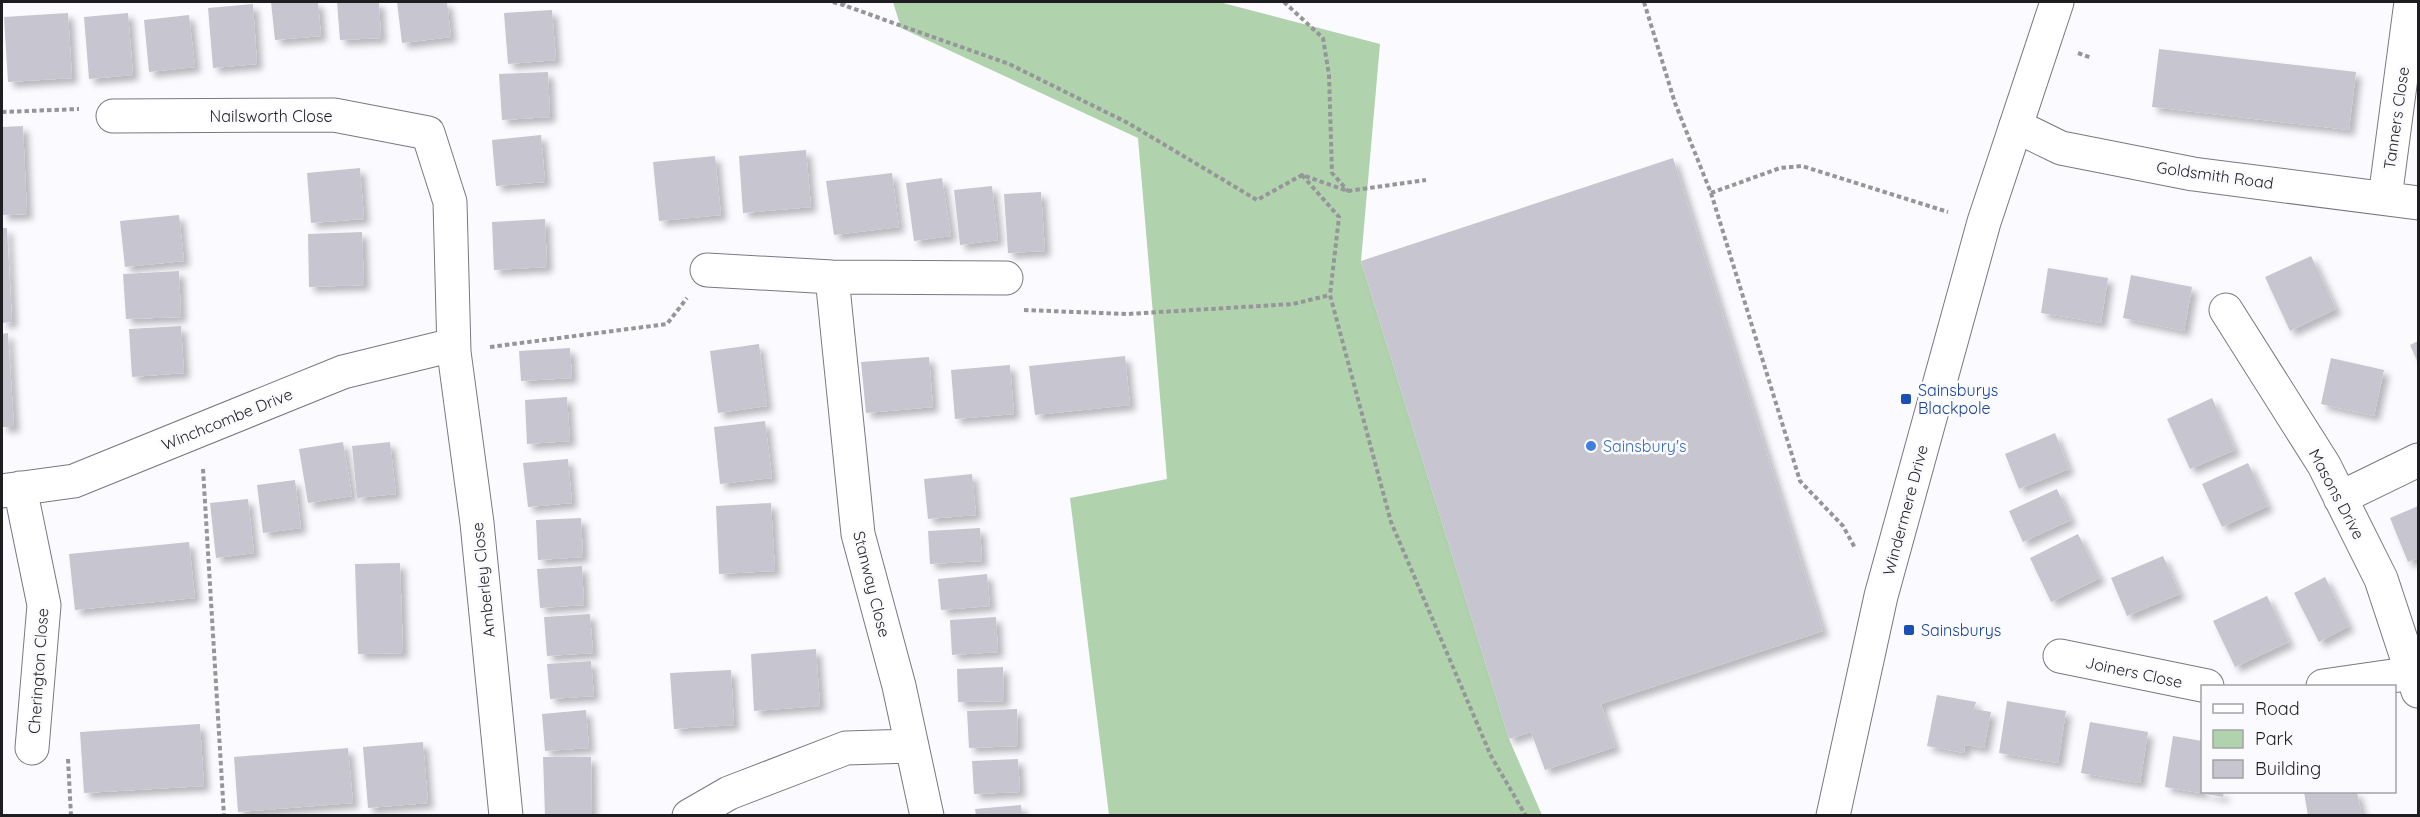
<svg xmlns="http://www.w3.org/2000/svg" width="2420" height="817" viewBox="0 0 2420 817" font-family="Quicksand,sans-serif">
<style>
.green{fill:#b0d3ae}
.building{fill:#c7c6d0;filter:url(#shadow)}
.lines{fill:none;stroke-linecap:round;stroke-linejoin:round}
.minor-casing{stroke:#797881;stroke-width:35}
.tertiary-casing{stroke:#797881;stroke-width:35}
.path{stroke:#96969a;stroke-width:4;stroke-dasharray:4.5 3;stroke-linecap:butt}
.minor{stroke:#fff;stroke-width:33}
.tertiary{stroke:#fff;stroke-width:33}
.transit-dot{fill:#1a4fb4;stroke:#fbfaff;stroke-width:2}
.shop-dot{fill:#3f7fe0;stroke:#fbfaff;stroke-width:2}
.labels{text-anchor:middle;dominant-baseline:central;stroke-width:5;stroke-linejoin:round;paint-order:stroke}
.street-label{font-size:16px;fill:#1e1e21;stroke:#fbfaff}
.transit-label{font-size:16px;fill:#164399;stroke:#fbfaff;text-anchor:start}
.shop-label{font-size:16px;fill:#366cbe;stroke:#fbfaff;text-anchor:start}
</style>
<defs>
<filter id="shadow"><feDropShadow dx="5.5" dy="5.5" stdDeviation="3" flood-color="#0004"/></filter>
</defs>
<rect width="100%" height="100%" fill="#fbfaff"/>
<path class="green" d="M893 2H1219L1380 44 1361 261 1509 739 1542 815H1109L1070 498 1167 479 1138 138 901 28Z"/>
<path class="building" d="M271 2H318L321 36 275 40Z
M337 2H379L381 38 340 40Z
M397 2H447L451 37 402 43Z
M253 4 257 64 213 68 208 8Z
M552 10 556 60 508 64 504 13Z
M68 13 72 78 8 82 4 17Z
M128 13 133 75 89 79 84 17Z
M189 15 195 67 149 72 144 20Z
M2159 49 2356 72 2349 130 2152 107Z
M548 72 550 117 502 120 499 74Z
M23 126 27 214 2 215V127Z
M541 135 545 182 496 186 492 140Z
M806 150 811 207 743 213 739 156Z
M715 156 721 215 659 221 653 162Z
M1673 158 1823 631 1601 704 1615 747 1545 770 1531 732 1509 739 1361 261Z
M360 168 364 219 311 223 307 173Z
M892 173 899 227 834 235 826 181Z
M942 178 951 236 914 241 906 183Z
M992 186 998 240 960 245 954 190Z
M1041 192 1045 251 1008 253 1004 194Z
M179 215 184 261 125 267 120 221Z
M545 219 547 267 494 270 492 222Z
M2 228H7L12 322 2 323Z
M362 232 364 285 309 287 308 234Z
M2311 256 2336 309 2290 331 2265 277Z
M2048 268 2108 278 2101 323 2041 313Z
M179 271 181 317 126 319 123 274Z
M2131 275 2192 287 2184 331 2123 318Z
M181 326 184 373 132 377 129 329Z
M8 333 14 427H2V334Z
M2418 341V363L2410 345Z
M759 344 767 406 718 413 710 351Z
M570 348 572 378 521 381 519 351Z
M1125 356 1130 405 1035 415 1029 366Z
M929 357 933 407 866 413 861 362Z
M2331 358 2384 370 2374 416 2321 404Z
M1010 365 1014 414 955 419 951 370Z
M567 397 570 441 527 444 525 400Z
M2212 398 2235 450 2190 469 2167 419Z
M765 421 772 478 720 484 714 427Z
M2055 433 2069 469 2019 489 2005 454Z
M343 442 352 496 308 503 299 449Z
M390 442 396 494 357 498 352 446Z
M568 459 572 503 528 507 523 463Z
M2248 463 2268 506 2222 527 2202 484Z
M972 474 976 515 928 519 924 479Z
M295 480 301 528 263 533 257 485Z
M2057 489 2071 520 2023 542 2009 511Z
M248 499 254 553 216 558 210 503Z
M771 503 775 571 719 574 716 506Z
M2418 506V558L2408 562 2390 518Z
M581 518 583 557 538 560 536 520Z
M980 528 982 561 930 564 928 531Z
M2078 534 2100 578 2051 602 2030 558Z
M189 542 195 598 75 610 69 554Z
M2163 556 2180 594 2127 616 2111 578Z
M400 563 403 653 358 654 355 564Z
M582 566 584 605 540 608 537 569Z
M987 574 990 606 941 610 938 579Z
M2325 577 2349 626 2319 642 2294 593Z
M2267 596 2289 642 2235 667 2213 621Z
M590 614 593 653 547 656 544 617Z
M996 617 998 652 952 655 950 620Z
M816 649 820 706 754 711 751 654Z
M591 661 594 696 550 699 547 664Z
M1003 667 1004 701 958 702 957 669Z
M731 670 734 725 674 729 670 673Z
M1937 695 1976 702 1974 709 1991 712 1984 748 1965 745 1964 753 1927 746Z
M2007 701 2066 711 2058 763 1999 753Z
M1017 709 1018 746 969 748 967 711Z
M586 710 589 748 545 751 542 714Z
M2090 722 2148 732 2140 783 2081 773Z
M200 724 204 786 84 793 80 732Z
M2173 736 2202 741V792H2224L2223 797 2165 787Z
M423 742 428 803 368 808 363 747Z
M348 748 353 803 238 812 234 757Z
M543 757H591L592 815 545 816Z
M1018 759 1020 792 974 794 972 761Z
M2304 792H2357L2362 816H2308Z
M1021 805 1022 816H976L975 809Z"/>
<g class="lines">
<g class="minor-casing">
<path id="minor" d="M113 116 334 115 428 133 450 202 454 352 477 523 506 816
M2016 126 2061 148 2193 174 2418 203
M2385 198 2411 2
M707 270 832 277 1006 278
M832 277 858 534 899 686 927 816
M2226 310 2324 465 2381 579 2418 691
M20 488 44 605 32 748
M2 491 74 481 343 372 453 345
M2340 498 2418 460
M2060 656 2207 686
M2323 686 2413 673
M689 816 729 793 846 748 912 746"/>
</g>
<g class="tertiary-casing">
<path id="tertiary" d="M1833 816 1881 596 1984 222 2057 2"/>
</g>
<path class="path" d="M833 2 843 5
M844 2 843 5 1009 64 1128 123 1257 200 1302 175 1348 191 1426 180
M1284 2 1323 38 1329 75 1332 173 1348 191
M1644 2 1675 103 1711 193 1780 168 1802 166 1948 212
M2078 53 2092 58
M2 112 79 109
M1302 175 1339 217 1330 295 1391 522 1491 756 1526 816
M1711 193 1800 481 1843 526 1855 548
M1024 310 1127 314 1293 304 1330 295
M490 347 667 324 687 298
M203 469 224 816
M68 759 71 816"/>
<use href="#minor" class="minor"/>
<use href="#tertiary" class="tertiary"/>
</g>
<g class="transit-dot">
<rect x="1900" y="393" width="12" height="12" rx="3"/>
<rect x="1903" y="624" width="12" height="12" rx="3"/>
</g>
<circle class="shop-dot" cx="1591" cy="446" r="6"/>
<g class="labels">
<g class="street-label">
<text x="271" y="116">Nailsworth Close</text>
<text transform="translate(2396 118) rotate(-82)">Tanners Close</text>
<text transform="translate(2215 175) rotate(8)">Goldsmith Road</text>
<text transform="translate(227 419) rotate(-22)">Winchcombe Drive</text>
<text transform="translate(2337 494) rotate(62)">Masons Drive</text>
<text transform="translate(1905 510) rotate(-75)">Windermere Drive</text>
<text transform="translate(483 580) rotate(-96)">Amberley Close</text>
<text transform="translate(872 584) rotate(76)">Stanway Close</text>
<text transform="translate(38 671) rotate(-86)">Cherington Close</text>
<text transform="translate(2134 672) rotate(12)">Joiners Close</text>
</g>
<g class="transit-label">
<text x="1918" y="390">Sainsburys<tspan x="1918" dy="18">Blackpole</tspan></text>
<text x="1921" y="630">Sainsburys</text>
</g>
<g class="shop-label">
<text x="1603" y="446">Sainsbury's</text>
</g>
</g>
<rect width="2420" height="817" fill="none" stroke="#1e1e21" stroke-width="6"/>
<rect x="2201" y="685" width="195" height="108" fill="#fbfaff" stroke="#a3a2a6" stroke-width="1.5"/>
<rect x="2213" y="704" width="30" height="9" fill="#ffffff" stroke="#a3a2a6" stroke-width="1.5"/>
<text x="2255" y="715" font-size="18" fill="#1e1e21">Road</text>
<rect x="2213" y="730" width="30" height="18" fill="#b0d3ae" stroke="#a3a2a6" stroke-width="1.5"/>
<text x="2255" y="745" font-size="18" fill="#1e1e21">Park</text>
<rect x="2213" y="760" width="30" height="18" fill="#c7c6d0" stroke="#a3a2a6" stroke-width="1.5"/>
<text x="2255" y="775" font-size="18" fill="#1e1e21">Building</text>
</svg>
